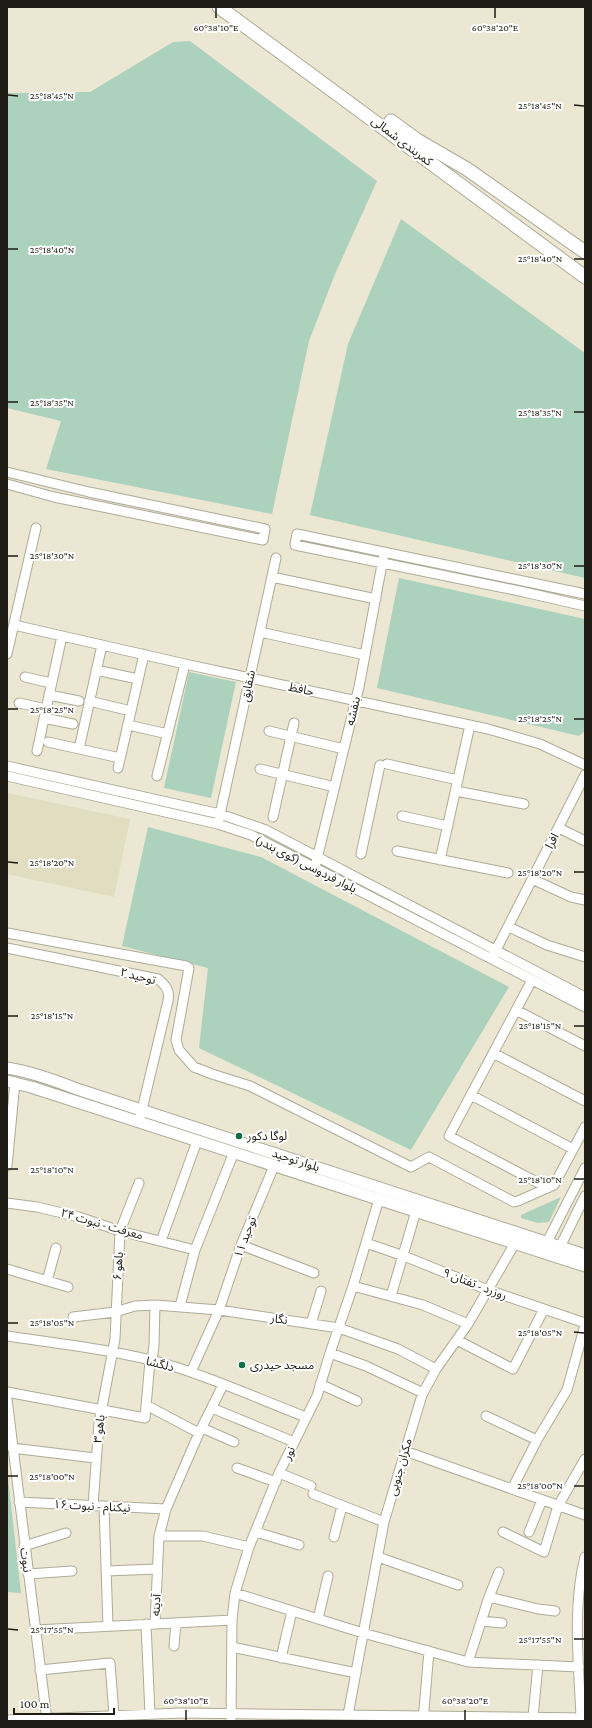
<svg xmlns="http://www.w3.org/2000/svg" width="592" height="1728" viewBox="0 0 592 1728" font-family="'Crimson Pro','Noto Sans Arabic',serif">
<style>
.built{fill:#e2dcc0}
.green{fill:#acd1bd}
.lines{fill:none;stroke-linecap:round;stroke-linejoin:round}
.minor-casing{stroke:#aeab97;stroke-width:11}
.major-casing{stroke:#aeab97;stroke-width:13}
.highway-casing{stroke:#aeab97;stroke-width:15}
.minor{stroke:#fff;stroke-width:9}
.major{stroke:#fff;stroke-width:11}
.highway{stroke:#fff;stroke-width:13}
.ticks{fill:none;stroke:#1e1c15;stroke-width:1.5}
.poi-dot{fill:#0d6e44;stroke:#fff;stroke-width:1.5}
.labels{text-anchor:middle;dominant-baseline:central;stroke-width:4;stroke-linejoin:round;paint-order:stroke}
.street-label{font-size:12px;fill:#1e1c15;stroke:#fff}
.poi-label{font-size:12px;fill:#1e1c15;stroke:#fff;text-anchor:start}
.ticks-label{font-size:10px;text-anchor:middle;fill:#1e1c15;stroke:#fff;stroke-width:4;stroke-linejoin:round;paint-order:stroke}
</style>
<rect width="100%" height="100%" fill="#ebe7d2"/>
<path class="built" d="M7 793 130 819 114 897 7 874Z"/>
<path class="green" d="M190 41 377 181 335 274 309 341 272 514 46 469 61 421 7 408V93L90 92 173 42Z
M401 219 585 353V578L310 515 348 344Z
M399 578 585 619V731L579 736 377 688Z
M189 672 236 682 211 798 164 788Z
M148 827 261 857 509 987 411 1150 199 1048 208 968 122 946Z
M561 1197 549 1222 538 1223 521 1218V1215Z
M7 1469 21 1593 7 1592Z"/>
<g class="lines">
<g class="minor-casing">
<path id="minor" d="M7 472 89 492 265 529 263 540 54 497 7 484
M272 577 376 599
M585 594 297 534 295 545 524 592 585 606
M14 625 185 664 488 729 540 744 585 765
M260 632 365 655
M7 654 36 528
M96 670 138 679
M25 677 51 683
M49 695 79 701
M89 701 131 711
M19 703 46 709
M44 718 73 724
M128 725 168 734
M269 731 344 749
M48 742 120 758
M79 749 102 645
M37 751 62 636
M387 764 458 780
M7 766 220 814 266 830 585 997
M118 768 144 654
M260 769 335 787
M7 776 218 824 251 835 585 1007
M157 776 185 664
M456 791 524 804
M402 816 448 826
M273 817 294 723
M219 819 276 558
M559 828 585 841
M397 851 508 873
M361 854 380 765
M440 860 470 725
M316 863 359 687 383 559
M532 879 571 897 585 900
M509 927 547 945 585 957
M7 933 186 966 189 968 176 1040 179 1050 194 1067 212 1074 250 1086 411 1167 429 1157 514 1202 518 1201 554 1185 585 1127
M7 948 158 979C166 986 170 990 168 1001L139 1122
M493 956 585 775
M532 980 449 1136 548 1188
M516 1010 585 1046
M493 1053 585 1101
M471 1095 573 1149
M7 1166 15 1082
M7 1203 37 1207 79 1217 120 1231 195 1250
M161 1241 197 1141
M366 1243 404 1256 488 1290 585 1323
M241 1245 314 1273
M548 1249 547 1242 585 1168
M555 1250 560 1247 585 1196
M7 1269 68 1287
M47 1281 56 1248
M353 1286 423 1305 468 1324
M391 1296 416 1211
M180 1306 195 1250 234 1152
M73 1317 115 1312 135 1306 155 1305 219 1310 339 1328 398 1349 436 1369
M311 1324 321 1291
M7 1336C61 1344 117 1350 169 1365 216 1379 261 1400 306 1417
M457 1340 513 1369 544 1309
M330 1353 366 1366 423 1393
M152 1361 154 1345 155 1305
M191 1372 219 1310 241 1245 274 1166
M320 1384 357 1401
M223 1385 199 1433 166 1509 159 1536 155 1624 232 1620
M7 1392 145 1418 150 1361
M7 1399 47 1721
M146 1405 199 1433
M212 1408 294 1442
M486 1416 537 1440 512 1489
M202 1428 234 1442
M537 1440 567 1390 585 1325
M12 1448 95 1458
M405 1451 585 1515
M237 1468 276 1482
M279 1473 311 1486
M313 1494 384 1522
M19 1502 166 1509
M93 1506 99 1423 115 1339 120 1231 139 1183
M104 1506 108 1626
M256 1532 299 1545
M503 1532 544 1552 558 1506 585 1459
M529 1532 542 1500
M159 1536H203L249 1547
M334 1537 342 1506
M24 1546 66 1533
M378 1557 458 1585
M106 1571 157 1569
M28 1574 72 1571
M235 1593 363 1633 468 1662 489 1597 538 1609 555 1611
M489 1597 499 1572
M318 1619 328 1576
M481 1621 502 1623
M146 1624 150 1714
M35 1630 155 1624
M174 1646 176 1623
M232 1647 356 1673
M281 1658 292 1611
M468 1662 579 1667
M40 1670 110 1663 114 1715
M348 1715 384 1522 422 1395 436 1369 468 1324 518 1238
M533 1717 538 1665
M581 1718C579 1666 572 1607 585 1557
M7 1720 182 1713 585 1718
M231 1721 232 1620 235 1593 249 1547 279 1473 317 1396 330 1353 353 1286 379 1199
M423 1721 429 1651"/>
</g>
<g class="major-casing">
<path id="major" d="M7 1068C33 1072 58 1082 83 1091L585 1255
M7 1081 31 1087 585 1266"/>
</g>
<g class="highway-casing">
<path id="highway" d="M219 7C341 96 463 187 585 277
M391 121 417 140 467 169 585 252"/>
</g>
<use href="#minor" class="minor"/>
<use href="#major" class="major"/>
<use href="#highway" class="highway"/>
</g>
<path class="ticks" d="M216 18V8M495 18V8M8 95 18 96M574 105 584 106M8 249H18M574 259H584M8 402H18M574 412H584M8 556H18M574 566H584M8 709H18M574 719H584M8 862 18 863M574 872H584M8 1016H18M574 1026H584M8 1169H18M574 1179H584M8 1323H18M574 1332 584 1333M8 1476H18M574 1486H584M8 1629 18 1630M574 1639H584M186 1720V1710M465 1720V1710"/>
<g class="poi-dot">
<circle cx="239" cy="1136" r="4"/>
<circle cx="242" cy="1365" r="4"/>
</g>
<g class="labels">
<g class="street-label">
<text transform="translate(402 141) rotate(37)">کمربندی شمالی</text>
<text transform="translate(248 686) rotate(-78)">شقایق</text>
<text transform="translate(301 689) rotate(12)">حافظ</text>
<text transform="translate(353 711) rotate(-77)">بنفشه</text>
<text transform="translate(552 841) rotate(-62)">افرا</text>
<text transform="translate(306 864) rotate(27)">بلوار فردوسی (کوی بندر)</text>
<text transform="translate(138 976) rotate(14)">توحید ۲</text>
<text transform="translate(296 1160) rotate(18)">بلوار توحید</text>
<text transform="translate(102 1224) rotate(16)">معرفت - نبوت ۲۴</text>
<text transform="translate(245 1237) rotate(-69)">توحید ۱۱</text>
<text transform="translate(118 1266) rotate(-86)">باهو ۶</text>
<text transform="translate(475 1284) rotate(21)">روزرد - تفتان ۹</text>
<text transform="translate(279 1319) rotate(8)">نگار</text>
<text transform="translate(160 1364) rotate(14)">دلگشا</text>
<text transform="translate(99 1429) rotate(-83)">باهو ۳</text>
<text transform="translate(289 1453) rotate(-64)">نور</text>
<text transform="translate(400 1467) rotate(-74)">مکران جنوبی</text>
<text transform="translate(92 1506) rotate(3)">نیکنام - نبوت ۱۶</text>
<text transform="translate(26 1560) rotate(82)">نبوت</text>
<text transform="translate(156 1605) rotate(-87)">آدینه</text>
</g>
<g class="poi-label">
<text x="247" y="1136">لوگا دکور</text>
<text x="250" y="1365">مسجد حیدری</text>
</g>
</g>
<g class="ticks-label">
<text x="216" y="31">60°38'10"E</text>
<text x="495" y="31">60°38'20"E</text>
<text x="52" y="99">25°18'45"N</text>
<text x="540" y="109">25°18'45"N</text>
<text x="52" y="253">25°18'40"N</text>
<text x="540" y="262">25°18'40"N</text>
<text x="52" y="406">25°18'35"N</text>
<text x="540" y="416">25°18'35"N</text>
<text x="52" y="559">25°18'30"N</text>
<text x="540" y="569">25°18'30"N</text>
<text x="52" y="713">25°18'25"N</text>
<text x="540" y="722">25°18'25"N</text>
<text x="52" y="866">25°18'20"N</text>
<text x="540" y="876">25°18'20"N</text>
<text x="52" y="1019">25°18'15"N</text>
<text x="540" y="1029">25°18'15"N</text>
<text x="52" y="1173">25°18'10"N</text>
<text x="540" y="1183">25°18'10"N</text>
<text x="52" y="1326">25°18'05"N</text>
<text x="540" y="1336">25°18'05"N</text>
<text x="52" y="1480">25°18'00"N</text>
<text x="540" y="1489">25°18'00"N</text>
<text x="52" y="1633">25°17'55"N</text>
<text x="540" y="1643">25°17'55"N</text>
<text x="186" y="1704">60°38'10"E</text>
<text x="465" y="1704">60°38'20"E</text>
</g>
<rect width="592" height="1728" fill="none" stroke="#1e1c15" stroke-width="16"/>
<path d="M14 1708v6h100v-6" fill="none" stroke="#1e1c15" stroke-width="2"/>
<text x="20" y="1708" font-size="12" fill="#1e1c15" stroke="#ffffff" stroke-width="3" paint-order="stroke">100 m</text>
</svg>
